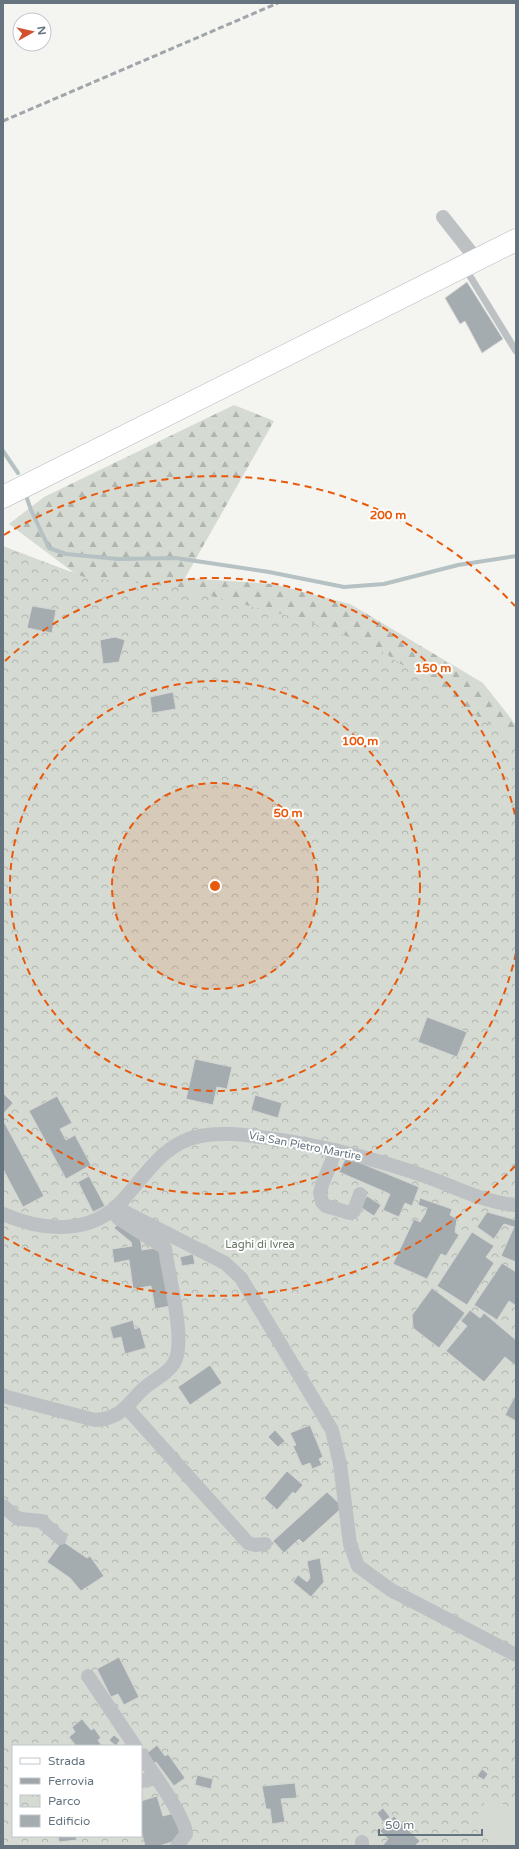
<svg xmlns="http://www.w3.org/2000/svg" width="519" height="1849" viewBox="0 0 519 1849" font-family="'Varela Round',sans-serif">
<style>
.forest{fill:url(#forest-firs)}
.park{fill:url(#park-crowns);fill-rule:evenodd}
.pitch{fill:#d5dad2}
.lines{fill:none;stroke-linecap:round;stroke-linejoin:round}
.stream{stroke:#b6c1c4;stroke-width:4}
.building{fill:#a4acb0;stroke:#d5d5d3}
.primary-casing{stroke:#b1b5b8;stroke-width:23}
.lane{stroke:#bdc1c4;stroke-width:7}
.street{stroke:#bdc1c4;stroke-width:14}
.primary{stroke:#fff;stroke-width:22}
.rail{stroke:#9fa5a9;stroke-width:3;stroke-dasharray:6 3;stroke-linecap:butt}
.ring{fill:none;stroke:#e8590c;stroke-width:2;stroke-dasharray:7 5}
.labels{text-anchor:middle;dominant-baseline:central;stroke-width:4;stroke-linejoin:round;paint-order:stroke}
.street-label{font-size:11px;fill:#65747e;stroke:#fff}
.park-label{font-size:11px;fill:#687663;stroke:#fff}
.centre{fill:#e8590c;stroke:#fff;stroke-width:2}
.ring-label{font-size:12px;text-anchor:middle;font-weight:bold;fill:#e8590c;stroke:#fff;stroke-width:4;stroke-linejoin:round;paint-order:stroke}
</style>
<defs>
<pattern id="forest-firs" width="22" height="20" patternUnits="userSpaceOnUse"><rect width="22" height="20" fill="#d5dad2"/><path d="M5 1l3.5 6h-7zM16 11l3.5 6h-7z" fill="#b0b5b0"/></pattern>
<pattern id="park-crowns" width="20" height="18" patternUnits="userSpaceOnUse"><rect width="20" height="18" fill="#d5dad2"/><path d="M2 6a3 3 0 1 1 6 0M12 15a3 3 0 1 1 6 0" fill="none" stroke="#b0b5b0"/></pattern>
</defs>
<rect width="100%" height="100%" fill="#f4f4f0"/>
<path class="forest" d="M234 405 274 421 185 578 273 584 350 604 483 683 516 725V1132L97 590 9 524 44 497Z"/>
<path class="park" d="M3 546 87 578 176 587 301 619 376 647 516 742V1846H3ZM13 1746H141V1836H13Z"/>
<path class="pitch" d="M489 1795 516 1812V1846H505L471 1825Z"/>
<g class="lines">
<path class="stream" d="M3 451 18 473
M25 493 31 510 49 548 66 554 118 559 176 558 269 572 344 587 384 584 458 565 516 556"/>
</g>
<path class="building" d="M467 282 503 339 482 353 465 321 460 324 445 298Z
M32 606 56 610 52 633 27 628Z
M115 637 125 640 119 662 103 664 100 640Z
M173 692 176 709 152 713 150 697Z
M427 1017 467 1032 457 1057 418 1042Z
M195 1059 232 1067 227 1089 217 1087 213 1105 186 1099Z
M3 1093 13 1103 3 1114Z
M255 1095 282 1103 278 1118 251 1110Z
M57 1096 72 1123 60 1129 66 1140 75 1135 91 1165 66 1179 29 1111Z
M3 1120 44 1196 23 1207 3 1169Z
M346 1157 419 1187 412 1206 405 1203 399 1217 383 1210 390 1194 339 1172Z
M89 1176 105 1206 93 1212 78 1182Z
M367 1196 381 1205 374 1216 360 1207Z
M420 1198 452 1209 450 1215 457 1219 455 1232 459 1235 446 1256 441 1254 427 1279 393 1264 414 1219 420 1222 425 1214 427 1208 418 1205Z
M487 1212 516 1220V1262L501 1256 514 1227 504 1224 494 1239 477 1227Z
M119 1223 140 1236 142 1250 161 1247 170 1306 155 1309 151 1286 133 1289 129 1260 114 1263 112 1249 132 1246 131 1242 114 1228Z
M472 1232 494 1246 486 1257 494 1263 467 1305 437 1286Z
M193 1254 195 1264 182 1266 180 1257Z
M502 1263 516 1272V1303L515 1305 509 1301 497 1320 474 1305Z
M432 1288 465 1313 439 1348 413 1328 412 1315Z
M470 1310 480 1318 484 1313 516 1340V1366L505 1357 484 1382 446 1351 467 1326 461 1321Z
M133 1320 135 1329 140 1327 146 1348 125 1354 121 1337 113 1339 110 1327Z
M210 1365 222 1383 190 1405 178 1387Z
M516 1394V1421L505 1415Z
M310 1425 323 1457 319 1459 322 1465 312 1469 310 1463 302 1466 293 1446 296 1445 290 1433Z
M275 1430 285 1441 278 1447 268 1437Z
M287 1471 303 1485 295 1494 293 1492 277 1510 264 1498Z
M327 1492 343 1507 303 1543 299 1539 284 1553 273 1541Z
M62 1541 87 1558 90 1556 104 1576 81 1591 70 1578 47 1562Z
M320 1558 324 1582 311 1597 293 1582 298 1575 307 1582 310 1578 307 1561Z
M119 1657 139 1697 124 1705 118 1694 111 1697 97 1669Z
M82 1719 91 1730 94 1728 101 1738 98 1740 102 1746H76L69 1737 75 1732 72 1727Z
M114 1735 120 1740 116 1746 109 1740Z
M157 1745 165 1756 168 1754 185 1778 174 1786 156 1762 153 1764 146 1754Z
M482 1769 488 1774 484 1780 477 1776Z
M197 1775 213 1779 211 1789 195 1785Z
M295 1783 297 1798 281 1799 285 1822 272 1824 270 1809H266L262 1786Z
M157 1796 163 1816 174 1813 182 1839 159 1846H145L141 1831V1801Z
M383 1808 390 1817 383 1822 377 1813Z
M394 1816 420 1841 415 1846H382L388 1839 380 1831Z
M394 1816 420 1841 415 1846H382L388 1839 380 1831Z
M58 1836H76L77 1840 59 1842Z"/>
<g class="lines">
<g class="primary-casing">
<path id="primary" d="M3 497 516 240"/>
</g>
<path class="lane" d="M465 268 516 351"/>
<path class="street" d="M443 217 477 260
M336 1150 322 1185 320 1193 322 1202 326 1206 350 1213 354 1211 360 1194
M115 1207 225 1263 241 1278 332 1430 340 1464 350 1544 358 1566 391 1590 516 1655
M3 1214C42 1231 91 1236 123 1200 146 1175 163 1143 200 1136 225 1131 250 1136 275 1139 327 1147 377 1159 427 1177 456 1187 485 1203 516 1205
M3 1396 95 1420C121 1418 125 1407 142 1390 152 1380 167 1375 174 1363 187 1343 168 1274 165 1248L118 1218
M126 1407 248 1543 255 1545 265 1544
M3 1506 16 1517 21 1519 41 1521 60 1538
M88 1676 135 1746
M141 1755C151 1770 186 1818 186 1834L177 1846
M141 1781 157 1778
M362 1846V1842"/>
<use href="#primary" class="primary"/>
<path class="rail" d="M3 121 278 3"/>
</g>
<circle cx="215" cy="886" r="103" fill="#e8590c" fill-opacity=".12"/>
<g class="ring">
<circle cx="215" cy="886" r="103"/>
<circle cx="215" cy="886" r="205"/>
<path d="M516 953A308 308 0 0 1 5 1111M5 661A308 308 0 0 1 516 819"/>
<path d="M515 1166A410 410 0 0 1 4 1237M4 535A410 410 0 0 1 515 606"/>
</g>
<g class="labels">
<g class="street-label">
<text transform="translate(305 1146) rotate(11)">Via San Pietro Martire</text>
</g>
<g class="park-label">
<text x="260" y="1244">Laghi di Ivrea</text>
</g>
</g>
<circle cx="215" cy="886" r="6" class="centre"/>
<g class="ring-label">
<text x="388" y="519">200 m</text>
<text x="433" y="672">150 m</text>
<text x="360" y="745">100 m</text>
<text x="288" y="817">50 m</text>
</g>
<rect width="519" height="1849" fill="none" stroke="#65747e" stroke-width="8"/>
<rect x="12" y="1745" width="130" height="92" fill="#ffffff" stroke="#c1c7cb"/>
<rect x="20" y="1758" width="20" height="6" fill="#ffffff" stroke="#c1c7cb"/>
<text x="48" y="1765" font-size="12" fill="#65747e">Strada</text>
<rect x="20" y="1778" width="20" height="6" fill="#9fa5a9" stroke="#c1c7cb"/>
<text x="48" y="1785" font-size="12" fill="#65747e">Ferrovia</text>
<rect x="20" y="1795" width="20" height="12" fill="url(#park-crowns)" stroke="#c1c7cb"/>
<text x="48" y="1805" font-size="12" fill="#65747e">Parco</text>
<rect x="20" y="1815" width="20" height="12" fill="#a4acb0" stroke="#c1c7cb"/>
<text x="48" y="1825" font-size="12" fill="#65747e">Edificio</text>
<g transform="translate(32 32) rotate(82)"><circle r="19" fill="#ffffff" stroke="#c1c7cb"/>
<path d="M0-3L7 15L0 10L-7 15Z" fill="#d35031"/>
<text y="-6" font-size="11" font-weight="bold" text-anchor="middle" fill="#65747e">N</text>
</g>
<path d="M379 1829v6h103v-6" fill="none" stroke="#65747e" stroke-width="2"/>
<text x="385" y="1829" font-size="12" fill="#65747e" stroke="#ffffff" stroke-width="3" paint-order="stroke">50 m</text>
</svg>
